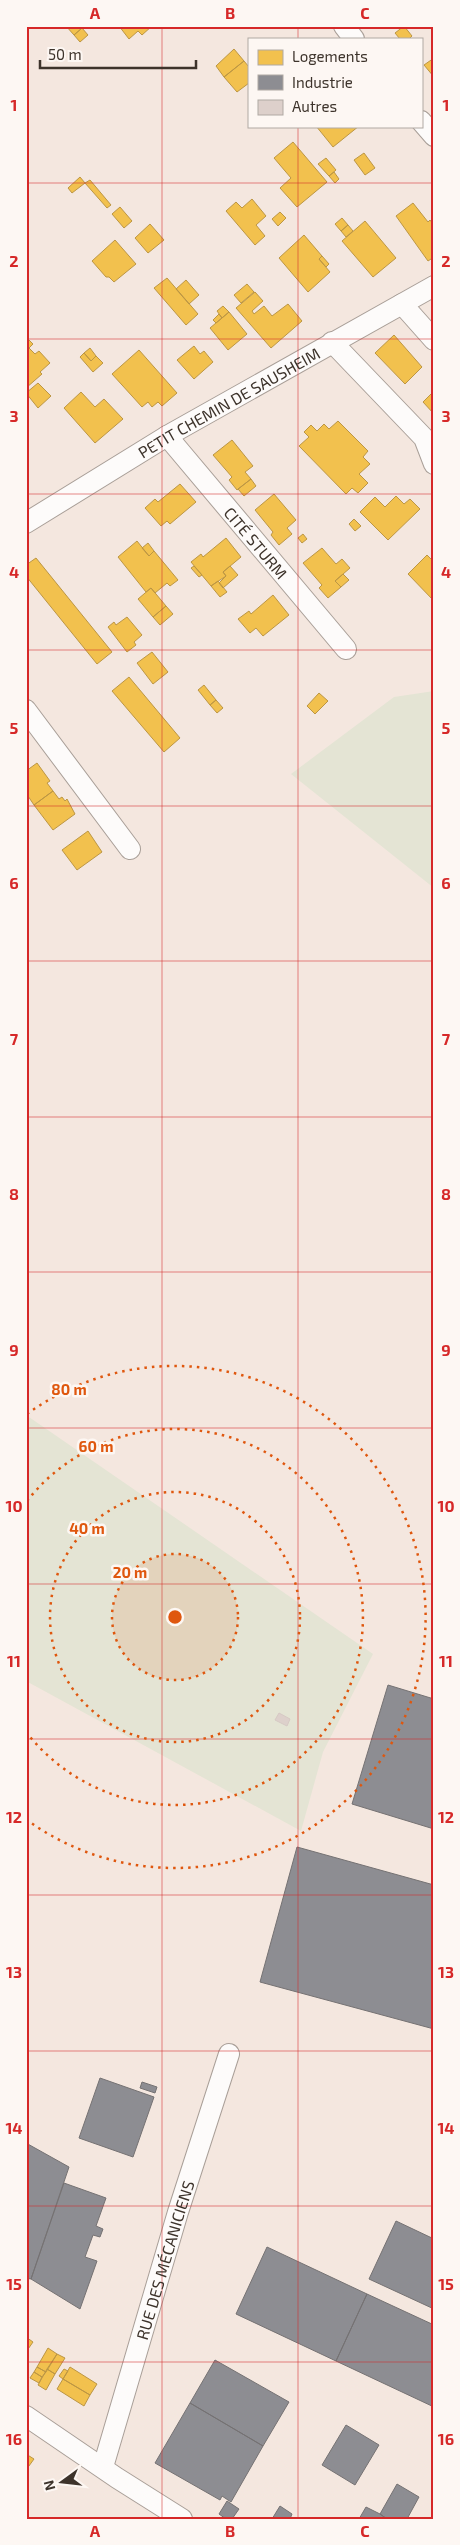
<svg xmlns="http://www.w3.org/2000/svg" width="460" height="2545" viewBox="0 0 460 2545" font-family="'Exo 2',sans-serif">
<style>
.green{fill:#e4e4d4}
.homes{fill:#f2c14e;stroke:#bc9644}
.industry{fill:#8d8d92;stroke:#757273}
.building{fill:#ddd0cb;stroke:#d6c9c4}
.lines{fill:none;stroke-linecap:round;stroke-linejoin:round}
.minor-casing{stroke:#a99f98;stroke-width:22}
.minor{stroke:#fdfbfa;stroke-width:20}
.grid{fill:none;stroke:#d62828;stroke-width:1;stroke-opacity:0.55}
.ring{fill:none;stroke:#df570e;stroke-width:2.5;stroke-dasharray:2.5 5}
.labels{text-anchor:middle;dominant-baseline:central;stroke-width:5;stroke-linejoin:round;paint-order:stroke}
.street-label{font-size:16px;fill:#3d332b;stroke:#fdf7f3}
.centre{fill:#df570e;stroke:#fdf7f3;stroke-width:2.5}
.ring-label{font-size:15px;text-anchor:middle;font-weight:bold;fill:#df570e;stroke:#fdf7f3;stroke-width:5;stroke-linejoin:round;paint-order:stroke}
.neatline{fill:none;stroke:#d62828;stroke-width:2}
.grid-label{font-size:16px;text-anchor:middle;font-weight:bold;fill:#d62828}
</style>
<rect width="100%" height="100%" fill="#f4e7df"/>
<path class="green" d="M434 691V888L291 774 394 697Z
M26 1415 373 1654 323 1752 301 1831 26 1681Z"/>
<path class="homes" d="M66 26H80L82 28 74 35Z
M119 26H152L142 35 138 31 129 39Z
M404 26 412 36 409 39H400L395 33Z
M82 28 88 35 80 42 74 35Z
M234 49 244 61 224 77 216 66Z
M434 58V77L424 65Z
M244 61 249 67V83L237 92 224 77Z
M316 126H359L333 147Z
M293 142 327 182 297 207 280 188 291 178 274 158Z
M364 153 375 168 365 175 354 160Z
M326 158 336 170 329 176 318 164Z
M334 172 339 179 335 183 329 176Z
M80 177 85 183 72 193 68 188Z
M90 180 111 205 107 208 85 183Z
M252 199 266 216 256 225 265 236 255 245 226 211 236 202 242 208Z
M413 203 428 222 430 220 434 225V257L428 261 396 216Z
M120 207 132 221 124 228 112 214Z
M280 212 286 218 278 226 272 219Z
M342 218 348 225 341 231 335 224Z
M365 221 396 258 373 277 342 241Z
M150 224 164 240 148 253 135 238Z
M348 225 353 231 346 237 341 231Z
M304 235 322 256 319 259 330 272 308 292 279 258Z
M115 240 136 264 114 282 109 277H106L92 261Z
M322 256 329 264 326 267 319 259Z
M167 278 198 314 186 325 154 288Z
M186 280 199 295 189 304 176 289Z
M247 284 254 292 241 303 234 295Z
M255 292 263 301 252 311 254 314 264 306 272 316 288 304 302 321 271 348 236 308Z
M223 306 229 312 222 318 217 311Z
M229 312 247 334 228 350 210 328Z
M219 314 222 318 216 323 213 320Z
M394 335 422 367 405 384 375 353Z
M26 337 33 344 29 348 35 354 39 351 50 363 40 372 42 374 26 388Z
M194 346 200 354 204 351 213 362 194 379 177 360Z
M90 348 96 356 91 361 84 353Z
M139 350 177 393 162 406 158 402 152 407 148 402 142 407 112 374Z
M84 353 91 361 96 356 103 363 93 372 80 357Z
M38 383 51 396 38 408 26 393Z
M434 391V414L423 402Z
M81 392 95 407 104 399 123 419 95 443 64 408Z
M338 421 368 451 363 457 370 464 359 474 368 483 358 493 352 488 346 494 299 446 309 437 304 432 311 425 317 431 324 424 329 429Z
M232 440 253 466 245 472 251 479 237 490 229 480 232 477 213 455Z
M251 479 256 486 244 496 238 489Z
M180 484 196 502 170 524 167 521 161 526 145 508 155 499 158 502Z
M274 494 296 520 287 528 292 534 279 545 271 535 273 532 255 510Z
M396 496 404 504 410 499 420 509 388 540 360 512 375 497 385 507Z
M354 519 361 526 355 531 349 524Z
M303 534 307 539 302 543 298 538Z
M226 538 241 557 223 572 226 576 211 586 191 562 201 554 203 557Z
M137 541 149 556 154 551 178 580 170 586 167 583 155 593 151 588 146 592 118 557Z
M148 543 154 551 149 556 142 548Z
M322 548 336 564 342 559 350 568 335 581 341 587 328 598 319 588 322 585 303 563Z
M427 555 434 562V601L408 574Z
M36 558 112 652 97 664 26 576V565Z
M194 566 202 575 199 577 191 568Z
M230 566 238 575 223 588 219 583 226 576 223 572Z
M343 574 349 580 341 587 335 581Z
M218 581 227 592 220 597 211 586Z
M151 588 166 606 153 617 138 599Z
M273 595 289 615 263 636 256 628 250 633 238 619 249 611 251 614Z
M166 606 173 614 160 625 153 617Z
M127 617 142 635 134 642 136 645 127 652 108 627 114 622 116 625Z
M152 652 168 672 153 684 137 663Z
M129 677 180 738 164 752 112 691Z
M204 685 216 700 210 705 198 690Z
M319 693 328 701 315 714 307 706Z
M216 700 223 708 217 713 210 705Z
M37 763 50 781 47 783 53 791 34 805 26 793V771Z
M53 791 59 799 62 797 65 801 67 799 75 814 53 830 34 805Z
M88 831 102 852 77 870 62 850Z
M26 2337 33 2342 26 2352Z
M48 2348 57 2354 46 2372 37 2367Z
M57 2354 65 2358 55 2374 47 2369Z
M37 2367 46 2372 42 2377 34 2372Z
M70 2367 97 2384 90 2395 63 2379Z
M47 2369 55 2374 46 2390 38 2385Z
M64 2369 68 2371 63 2379 59 2376Z
M34 2372 42 2377 39 2383 30 2378Z
M63 2379 90 2395 84 2406 57 2389Z
M26 2454 34 2459 26 2470Z"/>
<path class="industry" d="M388 1685 434 1699V1829L352 1804Z
M297 1847 434 1885V2029L260 1982Z
M100 2078 154 2097 133 2157 79 2138Z
M142 2082 157 2087 155 2093 140 2088Z
M26 2143 69 2167 31 2279 26 2278Z
M64 2183 106 2198 96 2226 103 2229 100 2237 93 2235 85 2257 97 2261 80 2309 31 2279Z
M396 2221 434 2239V2309L369 2279Z
M267 2247 367 2294 336 2361 236 2314Z
M367 2294 434 2325V2407L336 2361Z
M215 2360 289 2402 263 2446 190 2403Z
M190 2403 263 2446 231 2502 222 2496 220 2500 155 2463Z
M346 2425 379 2445 355 2485 322 2465Z
M397 2484 419 2497 407 2519H387L380 2514Z
M227 2501 239 2509 232 2519H226L219 2514Z
M280 2506 292 2514 290 2519H272Z
M366 2507 380 2514 387 2519H359Z"/>
<path class="building" d="M279 1713 290 1719 287 1726 275 1720Z"/>
<g class="lines">
<g class="minor-casing">
<g id="minor">
<path d="M344 26 354 39"/>
<path d="M421 121 434 136"/>
<path d="M402 304 434 340"/>
<path d="M332 342 424 438 434 464"/>
<path id="s1" d="M167 436 346 649"/>
<path id="s2" d="M26 523 167 436 434 286"/>
<path d="M26 710 130 849"/>
<path d="M26 2416 117 2478 182 2519"/>
<path id="s3" d="M103 2467 178 2212 229 2054"/>
</g>
</g>
<use href="#minor" class="minor"/>
</g>
<path class="grid" d="M162 26V2519M298 26V39M298 126V2519M26 183H434M26 339H434M26 494H434M26 650H434M26 806H434M26 961H434M26 1117H434M26 1272H434M26 1428H434M26 1584H434M26 1739H434M26 1895H434M26 2051H434M26 2206H434M26 2362H434"/>
<circle cx="175" cy="1617" r="63" fill="#df570e" fill-opacity=".12"/>
<g class="ring">
<circle cx="175" cy="1617" r="63"/>
<circle cx="175" cy="1617" r="125"/>
<path d="M27 1501A188 188 0 1 1 27 1733"/>
<path d="M27 1414A251 251 0 1 1 27 1820"/>
</g>
<g class="labels">
<g class="street-label">
<text stroke="none"><textPath href="#s2" startOffset="236">PETIT CHEMIN DE SAUSHEIM</textPath></text>
<text stroke="none"><textPath href="#s1" startOffset="139">CITÉ STURM</textPath></text>
<text stroke="none"><textPath href="#s3" startOffset="216">RUE DES MÉCANICIENS</textPath></text>
</g>
</g>
<circle cx="175" cy="1617" r="8" class="centre"/>
<g class="ring-label">
<text x="69" y="1395">80 m</text>
<text x="96" y="1452">60 m</text>
<text x="87" y="1534">40 m</text>
<text x="130" y="1578">20 m</text>
</g>
<rect width="460" height="2545" fill="none" stroke="#fdf7f3" stroke-width="55"/>
<rect x="248" y="38" width="175" height="90" fill="#fdf7f3" stroke="#b0a9a3"/>
<rect x="258" y="50" width="25" height="15" fill="#f2c14e" stroke="#b0a9a3"/>
<text x="292" y="62" font-size="15" fill="#3d332b">Logements</text>
<rect x="258" y="75" width="25" height="15" fill="#8d8d92" stroke="#b0a9a3"/>
<text x="292" y="88" font-size="15" fill="#3d332b">Industrie</text>
<rect x="258" y="100" width="25" height="15" fill="#ddd0cb" stroke="#b0a9a3"/>
<text x="292" y="112" font-size="15" fill="#3d332b">Autres</text>
<g transform="translate(62 2482) rotate(255)" stroke="#fdf7f3" stroke-width="4" paint-order="stroke">
<path d="M0-4L9 19L0 12L-9 19Z" fill="#3d332b"/>
<text y="-8" font-size="14" font-weight="bold" text-anchor="middle" fill="#3d332b">N</text>
</g>
<path d="M40 60v8h156v-8" fill="none" stroke="#3d332b" stroke-width="2.5"/>
<text x="48" y="60" font-size="15" fill="#3d332b" stroke="#fdf7f3" stroke-width="4" paint-order="stroke">50 m</text>
<rect x="28" y="28" width="404" height="2490" class="neatline"/>
<g class="grid-label">
<text x="95" y="19">A</text>
<text x="230" y="19">B</text>
<text x="365" y="19">C</text>
<text x="14" y="111">1</text>
<text x="446" y="111">1</text>
<text x="14" y="267">2</text>
<text x="446" y="267">2</text>
<text x="14" y="422">3</text>
<text x="446" y="422">3</text>
<text x="14" y="578">4</text>
<text x="446" y="578">4</text>
<text x="14" y="734">5</text>
<text x="446" y="734">5</text>
<text x="14" y="889">6</text>
<text x="446" y="889">6</text>
<text x="14" y="1045">7</text>
<text x="446" y="1045">7</text>
<text x="14" y="1200">8</text>
<text x="446" y="1200">8</text>
<text x="14" y="1356">9</text>
<text x="446" y="1356">9</text>
<text x="14" y="1512">10</text>
<text x="446" y="1512">10</text>
<text x="14" y="1667">11</text>
<text x="446" y="1667">11</text>
<text x="14" y="1823">12</text>
<text x="446" y="1823">12</text>
<text x="14" y="1978">13</text>
<text x="446" y="1978">13</text>
<text x="14" y="2134">14</text>
<text x="446" y="2134">14</text>
<text x="14" y="2290">15</text>
<text x="446" y="2290">15</text>
<text x="14" y="2445">16</text>
<text x="446" y="2445">16</text>
<text x="95" y="2537">A</text>
<text x="230" y="2537">B</text>
<text x="365" y="2537">C</text>
</g>
</svg>
